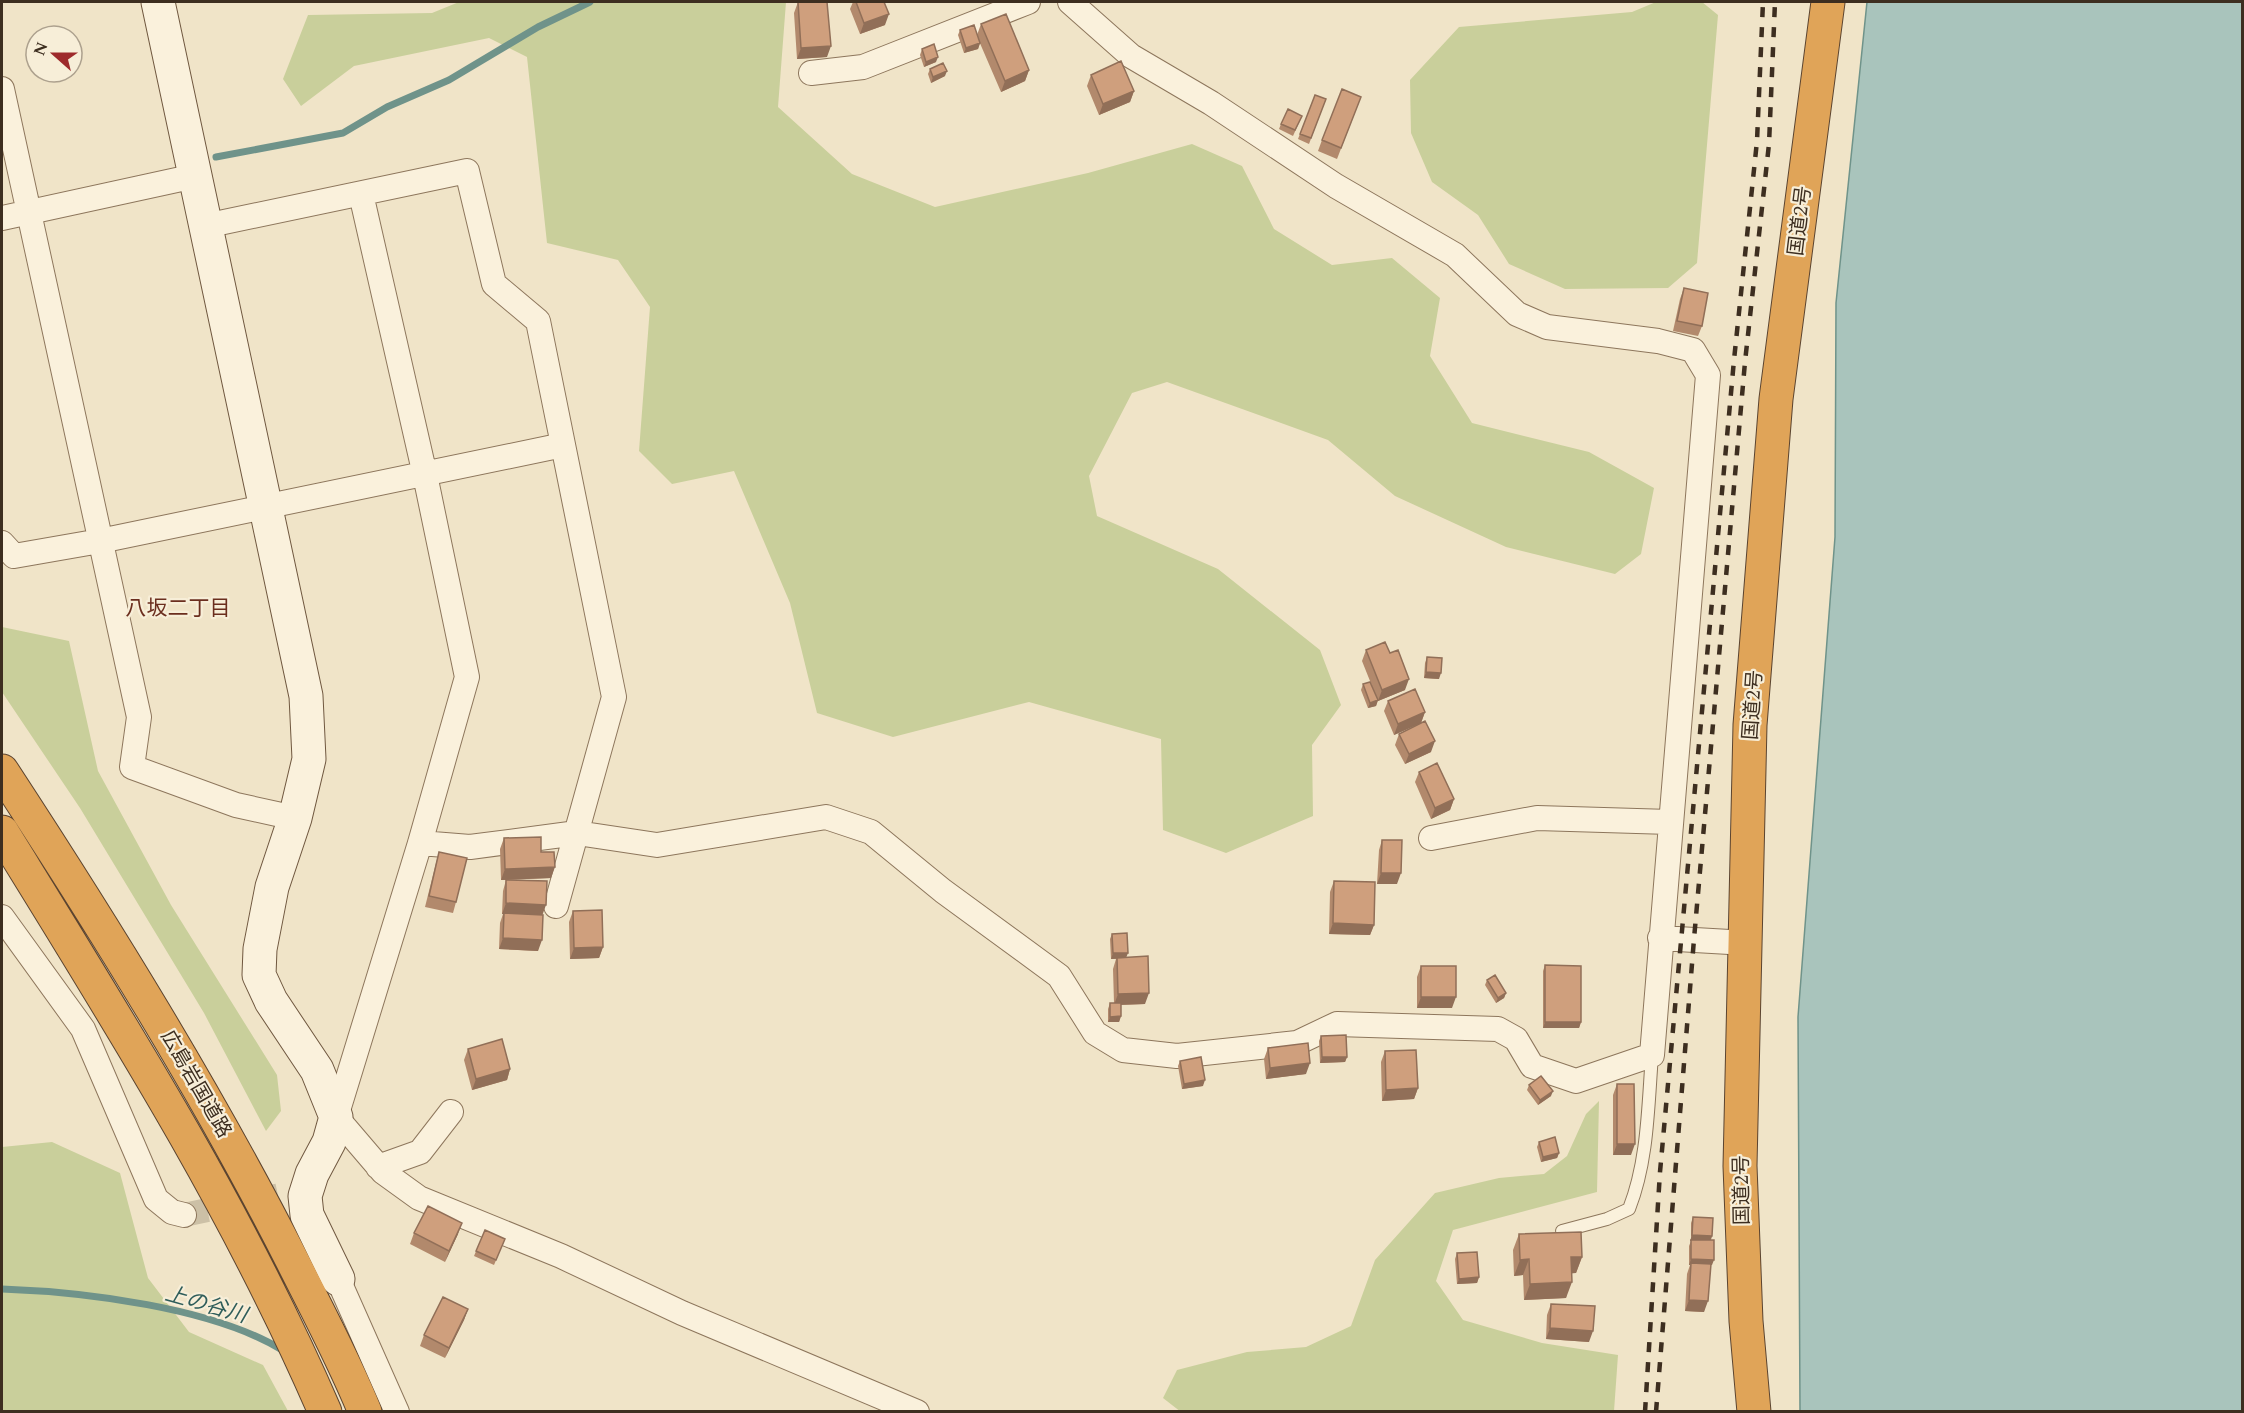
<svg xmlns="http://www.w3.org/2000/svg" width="2244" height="1413" viewBox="0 0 2244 1413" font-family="Spectral,'Noto Sans JP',serif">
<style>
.green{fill:#c9cf9b}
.water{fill:#a9c4bc;stroke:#6f938a;stroke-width:1.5}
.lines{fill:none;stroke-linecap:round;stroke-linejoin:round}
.stream{stroke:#6f938a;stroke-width:7}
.street-tunnel{stroke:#ccc0a6;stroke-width:24;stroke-dasharray:24 12;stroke-linecap:butt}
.lane-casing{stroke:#8d765c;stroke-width:14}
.street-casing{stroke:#8d765c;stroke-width:26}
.secondary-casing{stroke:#6f573f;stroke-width:35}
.highway-casing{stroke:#5b4430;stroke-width:35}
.lane{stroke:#faf1dc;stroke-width:12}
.street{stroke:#faf1dc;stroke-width:24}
.secondary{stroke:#faf1dc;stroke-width:33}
.highway{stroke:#e0a458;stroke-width:33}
.rail{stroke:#3d2e20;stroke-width:4.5;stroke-dasharray:10 10;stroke-linecap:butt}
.wall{fill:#b2896c}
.shaded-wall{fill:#916f58}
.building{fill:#cf9f7d;stroke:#916f58;stroke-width:1.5}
.labels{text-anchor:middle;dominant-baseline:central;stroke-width:4.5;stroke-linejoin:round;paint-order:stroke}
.street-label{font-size:20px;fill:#3d2e20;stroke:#f7eed8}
.neighbourhood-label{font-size:21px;fill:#6b2e1e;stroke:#f7eed8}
.water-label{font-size:21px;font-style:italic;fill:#2f5d5a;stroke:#f7eed8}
</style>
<rect width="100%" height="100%" fill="#f0e4c8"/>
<path class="green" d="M459 2H786L778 107 852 174 935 207 1088 173 1192 144 1242 166 1274 229 1332 265 1392 258 1440 298 1430 356 1472 423 1589 452 1654 488 1641 554 1615 574 1506 547 1395 496 1328 440 1167 382 1132 393 1089 476 1097 516 1218 569 1320 650 1341 705 1312 745 1313 816 1226 853 1163 830 1161 739 1029 702 893 737 817 713 790 603 734 471 672 484 639 451 650 307 618 260 547 243 527 57 489 38 354 66 301 106 283 79 308 15 432 13Z
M1656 2H1702L1718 15 1697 263 1668 288 1565 289 1509 264 1478 215 1432 182 1411 133 1410 80 1459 27 1632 12Z
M2 627 69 641 98 771 171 905 277 1075 281 1111 266 1131 204 1013 80 808 2 692Z
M1599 1101 1597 1192 1453 1230 1436 1281 1463 1320 1542 1343 1618 1355 1614 1411 1181 1412 1163 1398 1177 1370 1247 1352 1306 1347 1351 1326 1375 1260 1435 1193 1499 1178 1544 1174 1567 1156 1586 1114Z
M52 1142 120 1173 148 1278 189 1332 263 1365 288 1411H2V1147Z"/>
<path class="water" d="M1867 2H2242V1411H1800L1798 1017 1835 537 1836 303Z"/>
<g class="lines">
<path class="stream" d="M216 157 343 133 387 107 449 80 538 27 590 2
M2 1289C84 1292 213 1307 284 1351"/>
<path class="street-tunnel" d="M184 1215 285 1194 305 1196"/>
<g class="lane-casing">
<path id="lane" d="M1562 1231 1607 1219 1629 1209C1648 1161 1648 1106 1652 1055"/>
</g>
<g class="street-casing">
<path id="street" d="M811 73 863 67 1028 2
M2 89 139 717 132 767 236 805 295 818
M361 194 425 475 467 677 420 843 336 1117 383 1172 419 1198 561 1256 682 1313 917 1412
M2 218 195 176
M205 226 467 171 494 284 538 321 614 697 556 906
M2 543 14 556 100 541 563 445
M1431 838 1537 818 1670 822
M420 843 470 847 577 833 657 845 826 817 871 832 943 891 1059 976 1095 1033 1123 1050 1177 1056 1297 1043 1337 1024 1498 1029 1516 1039 1532 1066 1576 1081 1652 1055 1708 375 1693 350 1658 341 1547 327 1517 314 1455 255 1336 186 1211 103 1131 56 1070 2
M2 917 83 1029 156 1199 172 1212 184 1215
M1660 938 1747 943
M378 1167 420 1152 451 1112
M338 1279 397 1412"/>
</g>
<g class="secondary-casing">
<path id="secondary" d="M158 2 306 696 309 759 295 818 272 887 260 949 259 975 271 1001 317 1070 336 1117 329 1142 312 1174 305 1196 307 1215 338 1279"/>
</g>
<g class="highway-casing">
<path id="highway" d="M2 771C106 930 206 1091 292 1260 317 1310 344 1360 365 1412
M2 832C118 1020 237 1208 325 1412
M1754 1412 1746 1321 1740 1166 1750 725 1776 399 1828 2"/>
</g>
<use href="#lane" class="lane"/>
<use href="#street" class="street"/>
<use href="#secondary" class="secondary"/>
<use href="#highway" class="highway"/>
<path class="rail" d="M1645 1412 1660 1172 1734 360 1757 141 1763 2
M1656 1412 1694 939 1745 362 1769 144 1775 2"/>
</g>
<path class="wall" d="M798 2 827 57 797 59 794 13Z
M853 2H884L885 25 860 34 850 9Z
M981 24 1029 70 1025 81 1001 92 979 41 980 43 978 49 964 53 958 35 960 30 977 35Z
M922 49 936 62 924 67 920 55Z
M930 69 945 76 931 83 928 74Z
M1091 75 1134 91 1130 102 1099 115 1087 86Z
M1315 95 1326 99 1309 144 1298 139Z
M1361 97 1337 159 1318 151 1322 140Z
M1302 116 1293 136 1279 129 1281 124Z
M1684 288 1702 326 1698 336 1673 331 1680 299Z
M1366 650 1405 690 1378 701 1362 661Z
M1427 657 1439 679 1424 678 1425 663Z
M1363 684 1378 700 1376 706 1368 708 1361 690Z
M1388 701 1425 712 1421 723 1394 735 1384 711Z
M1399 734 1431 752 1405 764 1395 745Z
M1419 772 1454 799 1450 810 1431 819 1415 782Z
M504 838 541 852 551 878 501 880 500 849Z
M1382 840 1397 884H1377L1379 850Z
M439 852 456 902 453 913 425 907 436 863Z
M506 880 542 915 538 951 499 949 500 923 503 914H502L503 891Z
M1334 881 1374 925 1370 935 1329 934 1330 892Z
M573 911 603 947 599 958 570 959 569 922Z
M1112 934 1126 958 1145 1004 1121 1005V1016L1119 1022H1108V1009L1110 1003H1114L1113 969 1116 959H1111L1110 939Z
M1545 965 1581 1022 1579 1028H1543V971Z
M1421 966 1452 1008H1417V977Z
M1487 980 1506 993 1504 998 1496 1003 1485 985Z
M1321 1036 1347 1057 1345 1062 1320 1063 1319 1041Z
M1268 1048 1306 1074 1266 1079 1264 1059Z
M468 1049 510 1069 507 1080 472 1090 464 1060Z
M1385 1051 1418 1088 1414 1099 1382 1101 1381 1062Z
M1180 1061 1203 1086 1182 1089 1178 1066Z
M1617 1084 1631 1155H1613V1095Z
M1529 1085 1551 1096 1538 1105 1527 1090Z
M1539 1142 1559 1153 1557 1158 1541 1162 1537 1147Z
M1693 1217 1712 1236 1711 1240 1712 1265H1711L1704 1312 1685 1311 1687 1274 1690 1265H1689V1246L1691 1241V1223Z
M485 1230 505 1239 494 1265 474 1256Z
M414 1233 458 1234 445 1262 410 1244Z
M1519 1234 1582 1257 1576 1273H1571L1566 1298 1524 1300 1523 1275 1514 1276 1513 1250Z
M1457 1253 1479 1277 1477 1283 1457 1284 1455 1259Z
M1551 1304 1589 1342 1546 1339 1547 1315Z
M468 1309 464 1320 445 1358 420 1346 424 1335Z"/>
<path class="shaded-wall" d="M889 14 885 25 860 34 864 23Z
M980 43 978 49 964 53 966 48Z
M831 46 827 57 797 59 801 48Z
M938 57 936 62 924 67 926 62Z
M1029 70 1025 81 1001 92 1005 81Z
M947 71 945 76 931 83 933 77Z
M1134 91 1130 102 1099 115 1103 104Z
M1426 672 1441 673 1439 679 1424 678Z
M1409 679 1405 690 1378 701 1382 690Z
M1378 700 1376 706 1368 708 1370 703Z
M1425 712 1421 723 1394 735 1398 724Z
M1435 741 1431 752 1405 764 1409 754Z
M1454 799 1450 810 1431 819 1435 808Z
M555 867 551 878 501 880 505 869Z
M1381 873H1401L1397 884H1377Z
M506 903 546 905 542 916 502 914Z
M1333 923 1374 925 1370 935 1329 934Z
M503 938 542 940 538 951 499 949Z
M603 947 599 958 570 959 574 948Z
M1113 953H1128L1126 958 1111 959Z
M1149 993 1145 1004 1114 1005 1118 994Z
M1506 993 1504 998 1496 1003 1498 998Z
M1421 997H1456L1452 1008H1417Z
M1121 1016 1119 1022H1108L1110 1017Z
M1545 1022H1581L1579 1028H1543Z
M1322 1057H1347L1345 1062 1320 1063Z
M1310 1063 1306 1074 1266 1079 1270 1068Z
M510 1069 507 1080 472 1090 476 1079Z
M1205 1080 1203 1086 1182 1089 1184 1084Z
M1418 1088 1414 1099 1382 1101 1386 1090Z
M1553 1091 1551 1096 1538 1105 1540 1100Z
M1617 1144H1635L1631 1155H1613Z
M1559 1153 1557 1158 1541 1162 1543 1157Z
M462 1223 458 1234 445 1262 449 1251Z
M1692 1235 1712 1236 1710 1241H1690Z
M1571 1257H1582L1576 1273 1565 1274Z
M1529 1259 1523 1275 1514 1276 1520 1260Z
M1691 1259 1714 1260 1712 1265H1691V1263L1690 1265H1689Z
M1479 1277 1477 1283 1457 1284 1459 1279Z
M1572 1282 1566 1298 1524 1300 1530 1284Z
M1689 1300 1708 1301 1704 1312 1685 1311Z
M468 1309 464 1320 445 1358 449 1348Z
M1550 1328 1593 1331 1589 1342 1546 1339Z"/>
<path class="building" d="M798 2H827L831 46 801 48Z
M856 2H884L889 14 864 23Z
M1006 14 1029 70 1005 81 981 24Z
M974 25 980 43 966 48 960 30Z
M934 44 938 57 926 62 922 49Z
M1121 61 1134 91 1103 104 1091 75Z
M943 63 947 71 933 77 930 69Z
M1342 89 1361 97 1341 148 1322 140Z
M1315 95 1326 99 1311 138 1300 134Z
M1288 109 1302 116 1295 130 1281 124Z
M1684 288 1708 293 1702 326 1677 321Z
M1385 642 1390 653 1398 650 1409 679 1382 690 1366 650Z
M1427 657 1442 658 1441 673 1426 672Z
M1370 682 1378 700 1370 703 1363 684Z
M1415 689 1425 712 1398 724 1388 701Z
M1425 721 1435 741 1409 754 1399 734Z
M1437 763 1454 799 1435 808 1419 772Z
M541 837V852H554L555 867 505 869 504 838Z
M1382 840H1402L1401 873H1381Z
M439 852 467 858 456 902 429 896Z
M506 880 547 881 546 905 506 903Z
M1334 881 1375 882 1374 925 1333 923Z
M602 910 603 947 574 948 573 911Z
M504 913 543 915 542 940 503 938Z
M1127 933 1128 953H1113L1112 934Z
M1148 956 1149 993 1118 994 1117 958Z
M1545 965 1581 966V1022H1545Z
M1421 966H1456V997H1421Z
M1495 975 1506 993 1498 998 1487 980Z
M1110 1003H1121V1016L1110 1017Z
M1346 1035 1347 1057H1322L1321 1036Z
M502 1039 510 1069 476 1079 468 1049Z
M1308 1043 1310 1063 1270 1068 1268 1048Z
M1416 1050 1418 1088 1386 1090 1385 1051Z
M1201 1057 1205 1080 1184 1084 1180 1061Z
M1541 1076 1553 1091 1540 1100 1529 1085Z
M1617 1084H1634L1635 1144H1617Z
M1555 1137 1559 1153 1543 1157 1539 1142Z
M428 1206 462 1223 449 1251 414 1233Z
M1693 1217 1713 1218 1712 1236 1692 1235Z
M485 1230 505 1239 496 1260 476 1251Z
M1581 1232 1582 1257H1571L1572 1282 1530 1284 1529 1259 1520 1260 1519 1234Z
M1691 1240H1714V1260L1691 1259Z
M1477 1252 1479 1277 1459 1279 1457 1253Z
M1691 1263 1711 1264 1708 1301 1689 1300Z
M443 1297 468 1309 449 1348 424 1335Z
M1551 1304 1595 1306 1593 1331 1550 1328Z"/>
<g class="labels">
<g class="street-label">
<text transform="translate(1800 221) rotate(-83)">国道2号</text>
<text transform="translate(1753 705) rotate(-86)">国道2号</text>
<text transform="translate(196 1084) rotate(60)">広島岩国道路</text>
<text transform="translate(1742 1190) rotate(-91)">国道2号</text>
</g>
<g class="neighbourhood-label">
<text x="178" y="609">八坂二丁目</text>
</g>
<g class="water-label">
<text transform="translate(206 1305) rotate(16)">上の谷川</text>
</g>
</g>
<rect width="2244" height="1413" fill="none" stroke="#3d2e20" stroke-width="6"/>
<g transform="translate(54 54) rotate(291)"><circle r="28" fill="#f7eed8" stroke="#ada18e" stroke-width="1.5"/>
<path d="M0-4.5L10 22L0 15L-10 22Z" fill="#9e2a2b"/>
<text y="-9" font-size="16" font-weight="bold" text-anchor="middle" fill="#3d2e20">N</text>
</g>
</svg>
